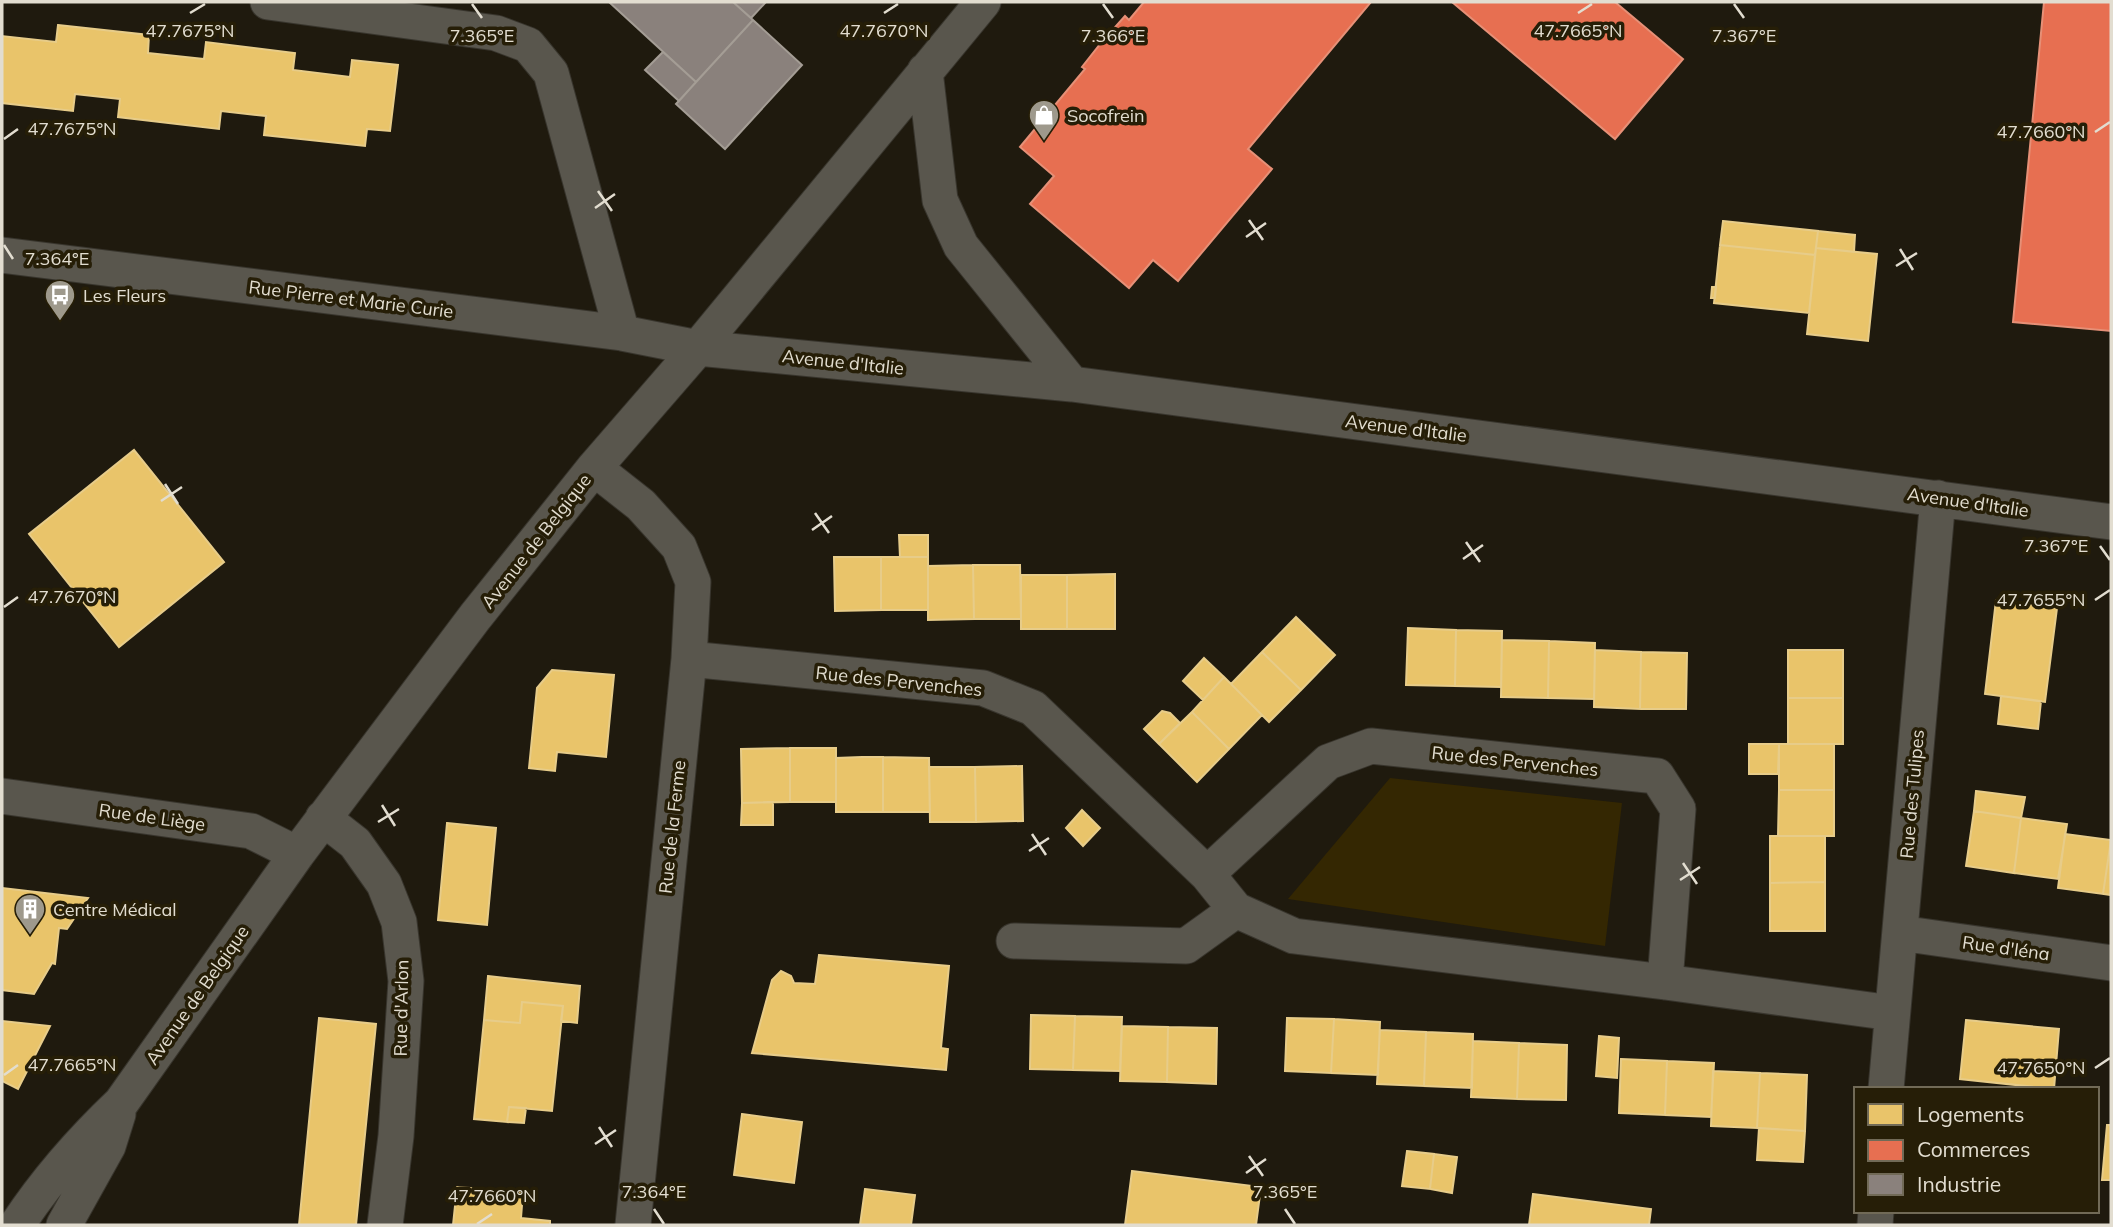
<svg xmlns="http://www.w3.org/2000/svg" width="2113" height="1227" viewBox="0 0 2113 1227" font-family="Mulish,sans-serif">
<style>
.green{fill:#342702}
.homes{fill:#e9c46a;stroke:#e7cc89;stroke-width:2}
.shops{fill:#e76f51;stroke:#e69077;stroke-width:2}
.industry{fill:#8a817c;stroke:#a49d95;stroke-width:2}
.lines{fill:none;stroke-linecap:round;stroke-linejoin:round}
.street-casing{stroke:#38352d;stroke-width:37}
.street{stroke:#59564d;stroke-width:35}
.ticks{fill:none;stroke:#e2ddd0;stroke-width:2.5}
.labels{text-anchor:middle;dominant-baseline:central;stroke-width:7;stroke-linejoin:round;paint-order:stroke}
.poi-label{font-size:18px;fill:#e2ddd0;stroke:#261e07;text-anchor:start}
.street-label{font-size:18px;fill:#e2ddd0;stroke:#261e07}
.ticks-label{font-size:18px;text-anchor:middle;fill:#e2ddd0;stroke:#261e07;stroke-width:7;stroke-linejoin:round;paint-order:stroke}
</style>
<rect width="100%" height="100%" fill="#1f1a0e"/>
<path class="green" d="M1390 778 1622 803 1605 946 1288 899Z"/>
<path class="homes" d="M58 25 149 35 148 53 204 59 206 42 295 53 293 70 350 77 352 60 398 65 390 131 367 129 365 146 264 135 266 116 221 111 219 129 118 117 120 99 75 94 73 111 2 103V36L56 42Z
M1723 221 1818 231 1815 255 1720 245Z
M1818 231 1855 235 1854 252 1816 248Z
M1720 245 1815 255 1809 313 1714 303Z
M1816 248 1877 254 1868 341 1807 334Z
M1712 287H1716L1715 298H1711Z
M134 450 224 562 119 647 29 534Z
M899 535H928V557H900Z
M834 557H881V610L835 611Z
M881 557H928V610H881Z
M973 565H1020L1021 619H974Z
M973 565 974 619 928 620V566Z
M1115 574V629H1067V575Z
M1021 575H1067V629H1021Z
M1996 600 2057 608 2045 702 1985 694Z
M1296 617 1335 655 1301 690 1262 652Z
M1408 628 1456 630 1455 686 1406 685Z
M1456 630 1502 631 1501 687 1455 686Z
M1502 640 1549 641 1548 698 1501 697Z
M1549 641 1595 643 1594 699 1548 698Z
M1595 650 1641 652 1640 709 1594 707Z
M1788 650H1843V698H1788Z
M1262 652 1301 690 1269 722 1231 684Z
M1641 652 1687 653 1686 709H1640Z
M1204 658 1224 677 1203 700 1183 681Z
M552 670 614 675 606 757 557 752 555 771 529 768 537 688Z
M1224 677 1262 715 1229 749 1192 712Z
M2001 696 2041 701 2038 729 1998 724Z
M1788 698H1843V744H1788Z
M1162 711 1170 713 1180 723 1159 744 1144 729Z
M1192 712 1229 749 1197 782 1159 744Z
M1749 744H1779L1778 774H1749Z
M1779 744H1834V790H1779Z
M790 748V802L742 803 741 749Z
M790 748H836V802H790Z
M862 757H883V812H836V758Z
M883 757 929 758 930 812H883Z
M1022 766 1023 821 976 822 975 767Z
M929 767H975L976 822H930Z
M1779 790H1834V836H1778Z
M1976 791 2025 797 2021 818 1974 811Z
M773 802V825H741L742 803Z
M1082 810 1100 828 1083 846 1066 828Z
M1974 811 2021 818 2014 873 1966 866Z
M2021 818 2067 824 2058 879 2014 873Z
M447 823 496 828 487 925 438 920Z
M2065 834 2111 840 2103 894 2058 888Z
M1770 836H1825V882L1770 883Z
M2111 840V895L2103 894Z
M1825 882V931H1770V883Z
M2 888 88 898 67 929 59 928 55 964 52 963 34 994 2 990Z
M819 955 949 966 941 1048 948 1049 946 1070 752 1053 772 980 781 971 791 976 794 983 815 984Z
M488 976 580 986 577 1023 561 1021 563 1006 522 1002 520 1023 484 1020Z
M522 1002 563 1006 552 1111 509 1107 507 1122 474 1119 484 1020 520 1023Z
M1031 1015 1075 1016 1073 1070 1030 1069Z
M1075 1016 1122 1017 1120 1071 1073 1070Z
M319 1018 376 1024 356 1225H299Z
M1287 1018 1334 1019 1331 1073 1285 1071Z
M1334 1019 1380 1022 1378 1075 1331 1073Z
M1966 1020 2059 1029 2054 1089 1960 1079Z
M2 1021 50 1026 18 1089 2 1081Z
M1122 1026 1168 1027 1167 1082 1120 1081Z
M1168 1027 1217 1028 1216 1084 1167 1082Z
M1380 1030 1426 1032 1424 1086 1377 1084Z
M1426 1032 1473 1034 1472 1088 1424 1086Z
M1599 1036 1619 1038 1617 1078 1596 1076Z
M1473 1041 1519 1043 1517 1099 1471 1097Z
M1519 1043 1567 1045 1566 1100 1517 1099Z
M1621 1059 1667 1061 1665 1115 1619 1113Z
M1667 1061 1714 1063 1711 1117 1665 1115Z
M1713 1071 1760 1073 1757 1128 1711 1126Z
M1760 1073 1807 1075 1805 1131 1757 1128Z
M509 1107 526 1108 524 1123 507 1122Z
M742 1114 802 1122 794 1183 734 1175Z
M2107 1125H2111V1180H2102Z
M1759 1128 1805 1131 1803 1162 1757 1160Z
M1407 1151 1434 1154 1430 1189 1402 1186Z
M1434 1154 1457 1157 1452 1193 1430 1189Z
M1132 1171 1261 1187 1256 1225H1125Z
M457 1187 523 1192 521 1218 550 1221V1225H453Z
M865 1189 915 1195 911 1225H860Z
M1533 1194 1651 1209 1649 1225H1529Z"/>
<path class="shops" d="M1144 2H1371L1248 149 1272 169 1178 281 1153 260 1129 288 1030 204 1054 176 1020 147 1085 69 1082 67 1101 43 1125 16 1129 20Z
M1452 2H1615L1683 59 1615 139Z
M2044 2H2111V331L2013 322Z"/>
<path class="industry" d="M609 2H733L753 20 696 82Z
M733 2H766L751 18Z
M753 20 802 65 725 149 676 104Z
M663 52 696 82 679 101 645 70Z"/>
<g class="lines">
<g class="street-casing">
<path id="street" d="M268 2 496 33 528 45 551 73 622 333
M925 71 940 200 961 246 1072 384
M2 255 622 333 698 348 1072 384 2111 522
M594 468 641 505 679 547 693 582 689 659 633 1225
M689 659 983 688 1033 708 1207 874 1236 910 1294 936 1665 982 1892 1013
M2 796 251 831 297 854
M323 818 355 843 384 884 399 922 406 981 396 1136 385 1225
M1207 874 1328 762 1371 746 1657 776 1678 809 1665 982
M1900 933 2111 963
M1014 941 1186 946 1236 910
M1886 1089 1938 498
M17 1225C46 1181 82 1140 121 1103L297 854 475 617 594 468 698 348 983 2
M64 1225 108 1146 118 1114
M1875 1225 1876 1211"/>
</g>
<use href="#street" class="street"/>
</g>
<path class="ticks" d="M472 4 482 18M1103 4 1113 18M1734 4 1744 18M190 13 205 4M884 13 898 4M1578 13 1592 4M2095 132 2110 122M4 139 18 129M598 191 612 211M595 208 615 194M1249 220 1263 240M1246 237 1266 223M4 245 13 259M1900 249 1913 270M1896 266 1917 253M165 484 178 504M161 501 182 487M815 513 829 533M812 530 832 516M1466 542 1480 562M2100 546 2110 560M1463 559 1483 545M2095 600 2110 590M4 607 18 597M382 805 395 826M378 822 399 809M1032 834 1046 855M1029 851 1049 838M1683 863 1697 884M1680 880 1700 867M2095 1068 2110 1058M4 1075 18 1065M599 1127 612 1147M595 1144 616 1130M1249 1156 1263 1176M1246 1173 1266 1159M654 1209 664 1224M1285 1209 1295 1224M477 1224 492 1214"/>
<defs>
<g id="shop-pin" transform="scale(1.575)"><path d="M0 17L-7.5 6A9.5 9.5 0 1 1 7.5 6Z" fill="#9e998c" stroke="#261e07"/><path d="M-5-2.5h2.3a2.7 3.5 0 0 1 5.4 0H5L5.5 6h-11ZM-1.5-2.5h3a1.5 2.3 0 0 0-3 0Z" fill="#fff"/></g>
<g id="bus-pin" transform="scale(1.575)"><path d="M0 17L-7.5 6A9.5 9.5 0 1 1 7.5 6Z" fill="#9e998c" stroke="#261e07"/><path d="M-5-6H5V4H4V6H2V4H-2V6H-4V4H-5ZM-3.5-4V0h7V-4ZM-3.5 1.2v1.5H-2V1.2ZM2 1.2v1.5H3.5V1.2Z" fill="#fff"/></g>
<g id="building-pin" transform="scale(1.575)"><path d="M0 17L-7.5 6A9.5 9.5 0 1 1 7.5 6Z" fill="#9e998c" stroke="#261e07"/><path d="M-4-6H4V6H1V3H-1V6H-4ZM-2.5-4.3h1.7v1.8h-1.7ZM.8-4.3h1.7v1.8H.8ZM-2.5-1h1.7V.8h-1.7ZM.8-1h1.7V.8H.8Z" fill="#fff"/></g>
</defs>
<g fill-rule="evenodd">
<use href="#shop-pin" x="1044" y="115"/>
<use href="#bus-pin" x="60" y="295"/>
<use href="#building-pin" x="30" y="909"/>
</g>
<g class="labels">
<g class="poi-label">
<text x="1067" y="115">Socofrein</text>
<text x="83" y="295">Les Fleurs</text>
<text x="53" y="909">Centre Médical</text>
</g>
<g class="street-label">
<text transform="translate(351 299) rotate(7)">Rue Pierre et Marie Curie</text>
<text transform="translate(843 362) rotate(6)">Avenue d'Italie</text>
<text transform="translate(1406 428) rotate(7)">Avenue d'Italie</text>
<text transform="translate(1968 502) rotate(8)">Avenue d'Italie</text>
<text transform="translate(536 541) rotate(-52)">Avenue de Belgique</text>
<text transform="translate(899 681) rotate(6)">Rue des Pervenches</text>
<text transform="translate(1515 761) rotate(6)">Rue des Pervenches</text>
<text transform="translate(1912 794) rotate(-85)">Rue des Tulipes</text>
<text transform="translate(152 817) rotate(8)">Rue de Liège</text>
<text transform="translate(672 827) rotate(-84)">Rue de la Ferme</text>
<text transform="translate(2006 948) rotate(8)">Rue d'Iéna</text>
<text transform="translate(197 995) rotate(-55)">Avenue de Belgique</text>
<text transform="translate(401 1008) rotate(-89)">Rue d'Arlon</text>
</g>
</g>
<g class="ticks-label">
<text x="190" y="37">47.7675°N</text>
<text x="884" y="37">47.7670°N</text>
<text x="1578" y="37">47.7665°N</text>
<text x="482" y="42">7.365°E</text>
<text x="1113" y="42">7.366°E</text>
<text x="1744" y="42">7.367°E</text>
<text x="72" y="135">47.7675°N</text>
<text x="2041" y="138">47.7660°N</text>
<text x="57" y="265">7.364°E</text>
<text x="2056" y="552">7.367°E</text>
<text x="72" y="603">47.7670°N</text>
<text x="2041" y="606">47.7655°N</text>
<text x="72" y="1071">47.7665°N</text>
<text x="2041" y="1074">47.7650°N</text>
<text x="654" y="1198">7.364°E</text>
<text x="1285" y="1198">7.365°E</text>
<text x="492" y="1202">47.7660°N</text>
</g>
<rect width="2113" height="1227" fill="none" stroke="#e2ddd0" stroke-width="7"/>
<rect x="1854" y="1087" width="245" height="126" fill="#261e07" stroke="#716a57" stroke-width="2"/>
<rect x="1868" y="1104" width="35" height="21" fill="#e9c46a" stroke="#716a57" stroke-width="2"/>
<text x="1917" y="1122" font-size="21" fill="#e2ddd0">Logements</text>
<rect x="1868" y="1140" width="35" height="21" fill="#e76f51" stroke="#716a57" stroke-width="2"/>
<text x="1917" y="1157" font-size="21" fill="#e2ddd0">Commerces</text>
<rect x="1868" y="1174" width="35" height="21" fill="#8a817c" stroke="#716a57" stroke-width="2"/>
<text x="1917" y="1192" font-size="21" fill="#e2ddd0">Industrie</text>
</svg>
